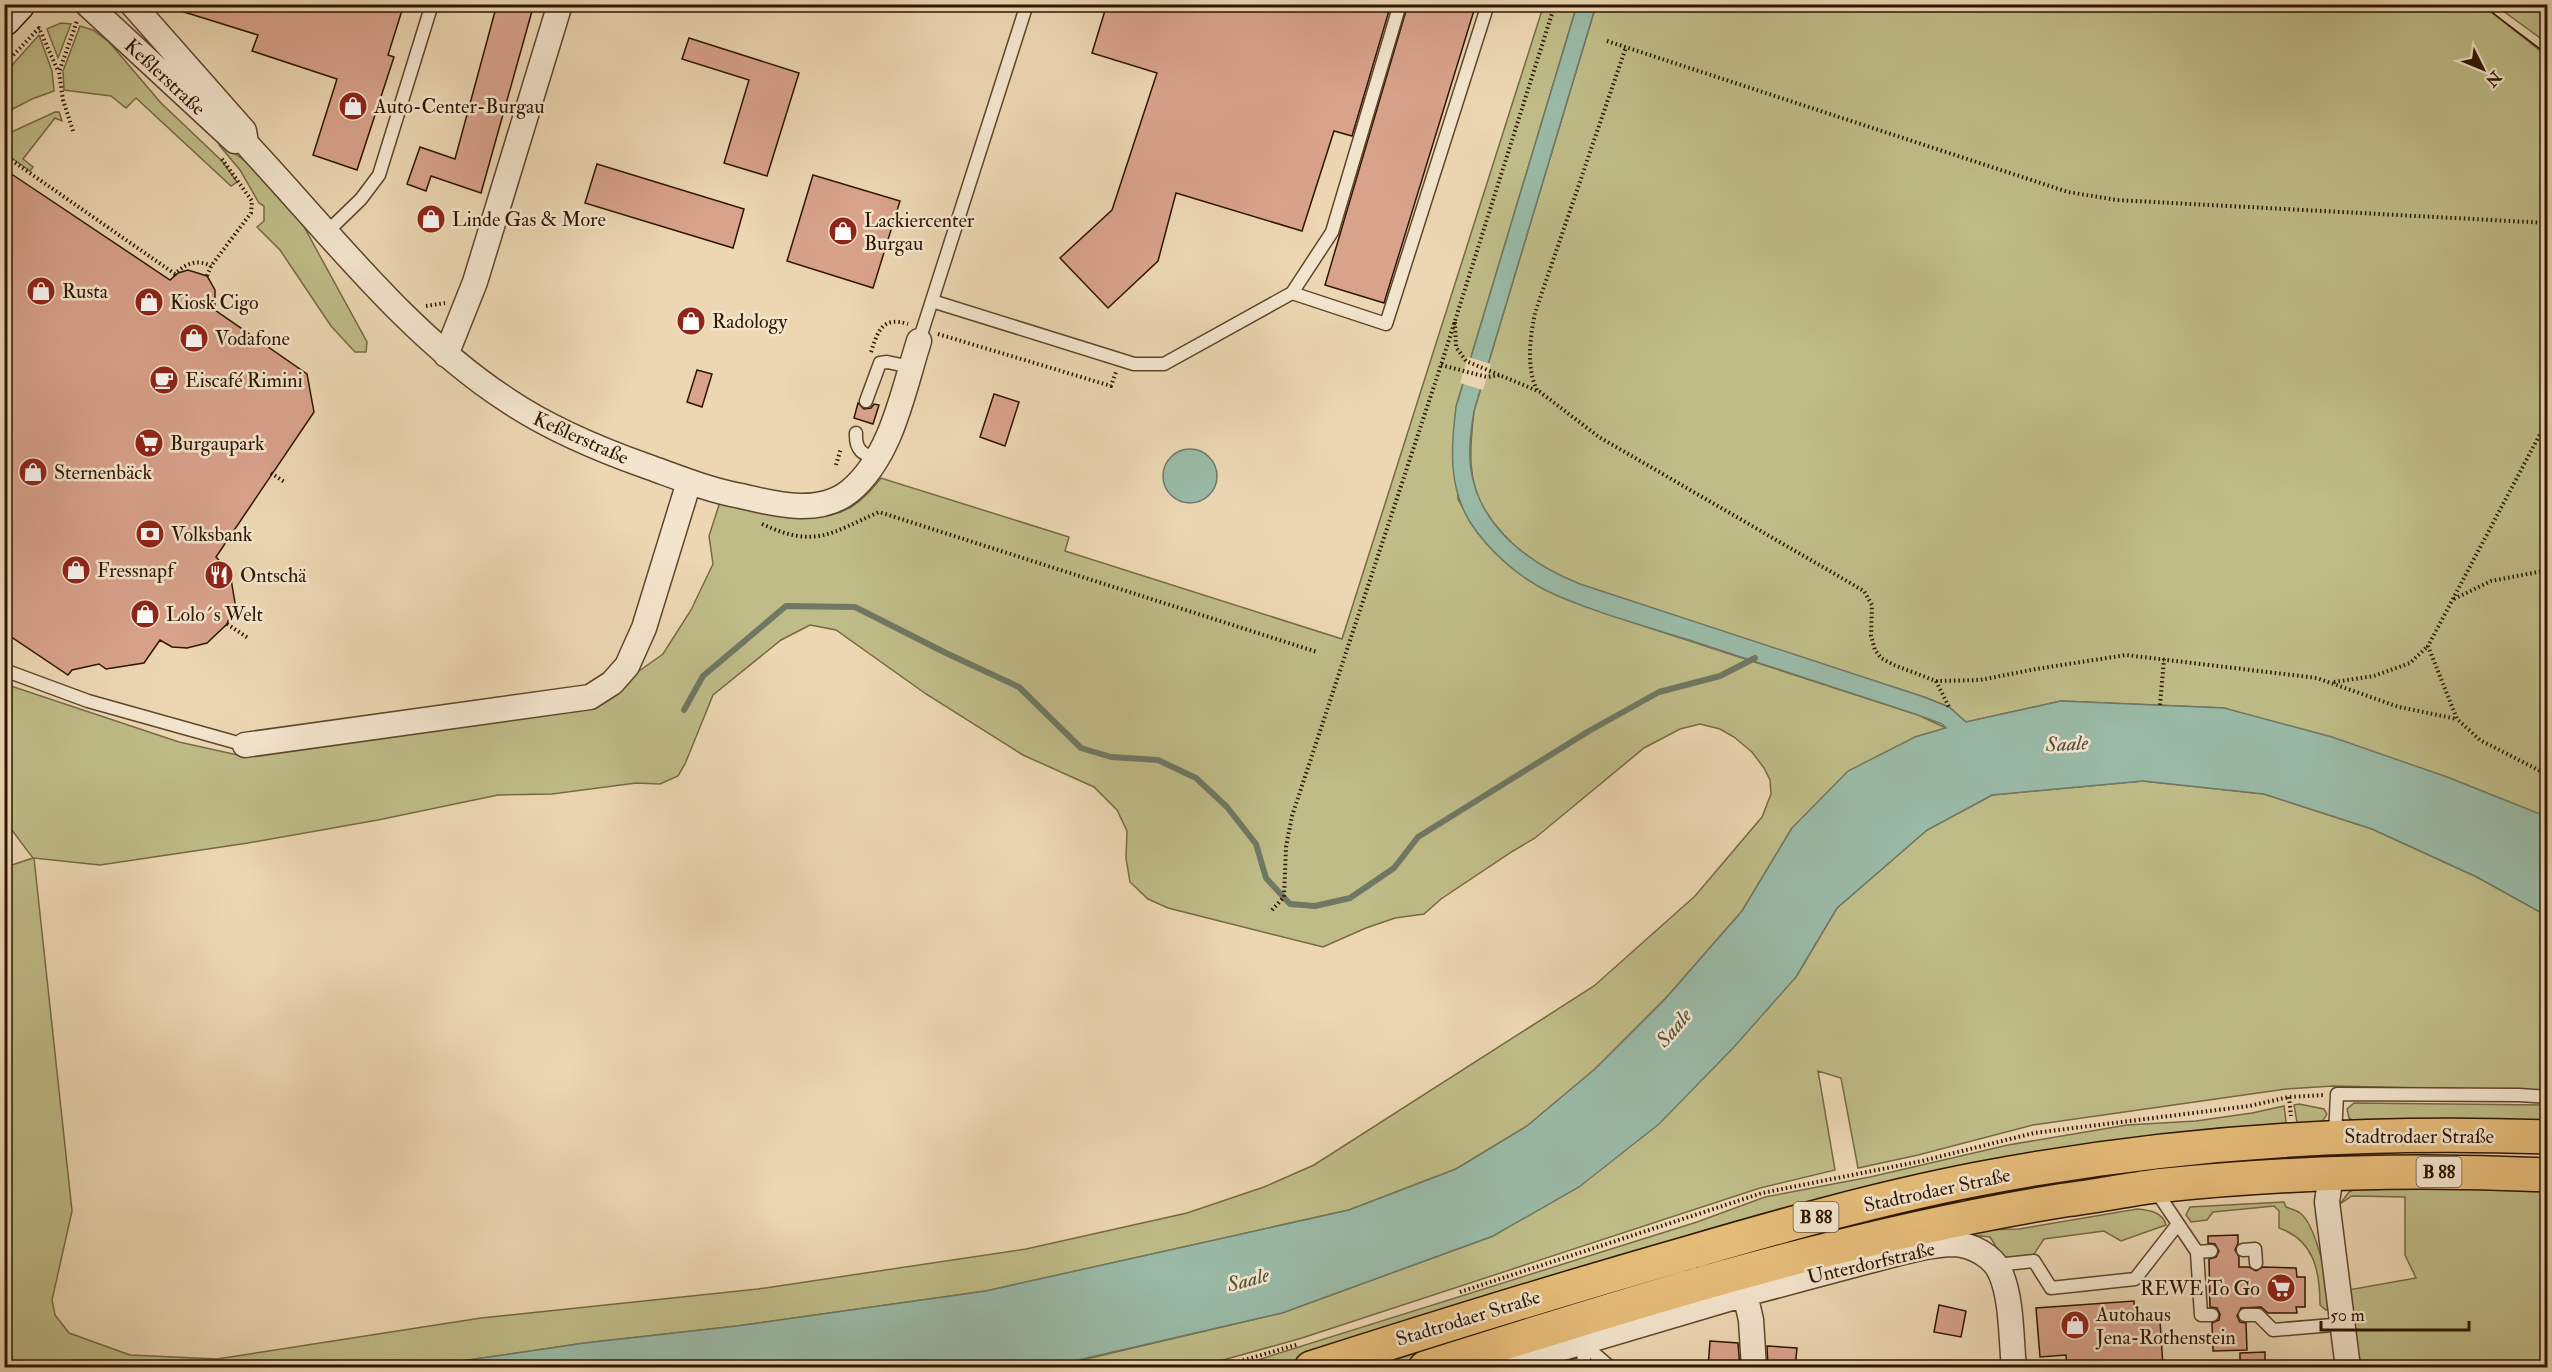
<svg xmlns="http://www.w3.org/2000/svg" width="2552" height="1372" viewBox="0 0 2552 1372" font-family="'IM FELL Double Pica',serif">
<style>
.green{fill:#bfbc87;stroke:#776944;stroke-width:1.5;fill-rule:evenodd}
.water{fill:#9abaa7;stroke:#6f7864;stroke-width:1.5}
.pier{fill:#ecd7b2}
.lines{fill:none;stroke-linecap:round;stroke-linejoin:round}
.stream{stroke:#6f7864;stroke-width:6}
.building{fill:#d9a28b;stroke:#2f1600;stroke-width:1.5}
.lane-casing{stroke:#5e462c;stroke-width:15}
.street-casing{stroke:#5e462c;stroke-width:27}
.secondary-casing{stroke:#2f1600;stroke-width:36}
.primary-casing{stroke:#2f1600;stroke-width:36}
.path{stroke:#2f1600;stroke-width:4;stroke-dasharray:1.5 3;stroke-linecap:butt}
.lane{stroke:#f3e5cd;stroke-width:12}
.street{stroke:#f3e5cd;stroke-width:24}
.secondary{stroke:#f3e5cd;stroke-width:33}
.primary{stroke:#e6bc79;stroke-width:33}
.tram{stroke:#2f1600;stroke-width:1.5}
.labels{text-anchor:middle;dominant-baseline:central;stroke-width:5;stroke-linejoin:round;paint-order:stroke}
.shield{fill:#f3e5cd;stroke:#6a543e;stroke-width:1.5}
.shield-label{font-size:18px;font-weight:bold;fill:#2f1600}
.street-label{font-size:20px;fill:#2f1600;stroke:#f3e5cd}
.poi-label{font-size:20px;fill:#2f1600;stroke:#f3e5cd;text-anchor:start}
.water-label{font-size:21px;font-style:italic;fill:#544f3a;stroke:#f3e5cd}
</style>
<rect width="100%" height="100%" fill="#ecd7b2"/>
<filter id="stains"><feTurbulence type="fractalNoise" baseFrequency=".00333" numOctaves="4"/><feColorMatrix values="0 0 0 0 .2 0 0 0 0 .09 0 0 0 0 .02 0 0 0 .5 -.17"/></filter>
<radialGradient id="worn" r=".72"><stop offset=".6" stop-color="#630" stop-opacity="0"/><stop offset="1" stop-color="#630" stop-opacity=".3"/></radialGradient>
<path class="green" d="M1544 4 1577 5 1456 407 1458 499 1470 521 1486 543 1523 576 1546 590 1625 620 1918 715 1946 728 1915 737 1792 828 1742 911 1666 998 1595 1069 1527 1126 1456 1169 1349 1210 986 1291 737 1326 585 1343 434 1365 414 1368 5 1367V871L9 866 33 858 5 821V684L179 742 242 756 592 709 619 693 639 671 663 654 691 610 713 564 709 536 720 502C761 511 812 530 851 507 863 500 872 489 881 478L1069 537 1065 551 1342 639ZM810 625 836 630 926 694 1023 755 1094 787 1117 810 1127 831 1126 858 1130 882 1148 899 1168 908 1323 947 1366 928 1395 918 1424 914 1441 899 1513 851 1535 838 1644 748 1680 729 1700 724 1720 729 1734 737 1752 752 1764 768 1770 780 1771 794 1762 817 1695 896 1594 986 1314 1165 1264 1187 1187 1213 1026 1249 758 1289 481 1318 217 1359 130 1355 69 1333 55 1315 52 1300 72 1211 34 858 100 865 248 843 378 820 498 795 552 794 636 783 660 784 678 776 685 764 713 695 781 640Z
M2481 4 2548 57 2547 817 2447 777 2224 708 2061 701 1966 722 1949 707 1924 697C1845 672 1765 646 1686 620 1643 606 1592 594 1553 573 1526 558 1503 538 1486 512 1466 481 1470 446 1474 411L1596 5Z
M2495 5H2547V43Z
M61 23 71 24 58 58 47 29Z
M80 26 93 30 109 42 161 103 222 161 237 182 231 186 136 98 126 108 111 96 64 90 63 71Z
M39 35 52 71 54 91 32 99 5 113V73Z
M55 112H59L62 121 55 118 23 159 33 167 30 171 5 153V135Z
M221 144 248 163 297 214 367 342 366 352H355L331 326 280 250 257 227 264 221V206L259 203 240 170 219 145Z
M2143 781 2264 794 2372 829 2477 877 2547 916V1093L2514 1090 2333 1086 2286 1089 2033 1125 1918 1155 1858 1168 1841 1078 1818 1071 1835 1170 1760 1188 1302 1338 1198 1367 1048 1368 1282 1313 1493 1236 1796 977 1837 908 1927 830 1992 795Z
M2354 1103 2547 1105V1126L2360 1125 2349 1118 2347 1109Z
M2299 1104 2324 1109 2327 1114C2321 1127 2311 1127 2298 1128L2294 1105Z
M2284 1106 2286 1121 2282 1128 2216 1131 1385 1333 1274 1367 1232 1368 1697 1222 1765 1197 1870 1177 2008 1145 2127 1125 2196 1121 2252 1113Z
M2285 1152V1164L1436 1353 1385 1367 1355 1368 1601 1290 1950 1198 2073 1175Z
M2547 1185V1367H2361L2348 1290 2416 1278 2405 1255V1197L2352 1196 2340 1204 2349 1192 2359 1187Z
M2284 1202 2286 1207C2290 1209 2296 1210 2300 1213 2316 1224 2329 1286 2331 1306L2326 1310 2320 1305C2320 1271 2314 1240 2279 1228V1211L2274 1206 2213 1212 2207 1220 2191 1222 2186 1215 2190 1207Z
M2137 1209C2149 1210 2163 1212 2166 1225L2121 1241 2104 1231 2044 1239 2028 1263 2004 1259 1990 1237 1972 1235 1623 1318 1982 1230 2019 1229Z"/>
<path class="water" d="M1577 5H1596L1474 411C1471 430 1468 450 1471 470 1480 528 1530 564 1580 584L1924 697 1949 707 1966 722 2061 701 2224 708 2332 737 2447 777 2547 817V916L2477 877 2372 829 2264 794 2143 781 1992 795 1927 830 1837 908 1796 977 1734 1047 1659 1124 1579 1187 1493 1236 1282 1313 1048 1367 414 1368 585 1343 737 1326 986 1291 1349 1210 1456 1169 1527 1126 1595 1069 1666 998 1742 911 1792 828 1848 771 1915 737 1946 728 1942 724 1918 715C1842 690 1765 665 1689 640 1642 625 1592 612 1547 591 1517 576 1488 550 1470 522 1448 486 1451 447 1456 407Z
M1163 476a27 27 0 1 1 54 0a27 27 0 1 1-54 0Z"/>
<path class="pier" d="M1468 357 1491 364 1483 390 1460 383Z"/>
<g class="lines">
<path class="stream" d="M684 710 703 676 786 606 855 607 946 653 1019 687 1081 748 1111 757 1158 760 1196 778 1227 807 1256 844 1266 878 1290 904 1315 906 1350 898 1394 868 1418 837 1589 731 1659 692 1720 676 1755 658"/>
</g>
<path class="building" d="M172 4H404L388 55 394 57 357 170 313 155 337 79 252 51 258 35 171 8Z
M497 4H534L481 193 431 176 426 191 407 184 420 147 455 159Z
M1107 4H1391L1352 136 1334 131 1302 231 1176 193 1158 261 1108 308 1060 258 1112 210 1157 73 1092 53Z
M1408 4H1476L1384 303 1325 285Z
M689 38 799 73 767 176 724 163 749 80 682 59Z
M597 164 744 209 733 248 585 203Z
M4 169 170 280 178 273 188 270 207 276 215 290V310L307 374 314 412 216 557 226 568 231 579 235 603 227 624 207 643 187 648 172 647 160 640 144 663 106 669 99 664 72 670 68 675 4 632Z
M813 175 900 201 873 288 787 261Z
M684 311 703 317 699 331 680 326Z
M697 370 712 374 702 407 687 402Z
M994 394 1019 402 1005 446 980 437Z
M858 403 864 409 871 408 874 404 879 405 873 424 854 418Z
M2238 1235V1243L2235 1250 2239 1257V1267H2249L2256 1271 2263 1267 2296 1268 2297 1277H2305V1307H2296L2297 1313H2268L2261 1307 2241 1308 2237 1316 2240 1322 2246 1323 2247 1350 2213 1351 2212 1323 2219 1320 2220 1314 2217 1308 2210 1307 2209 1259 2216 1257 2219 1251 2215 1244 2208 1243V1236Z
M2134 1301 2135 1323 2160 1321 2163 1366 2067 1368 2066 1355 2040 1357 2036 1308Z
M1939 1305 1966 1311 1961 1337 1934 1332Z
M1710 1341 1738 1343 1740 1368H1708Z
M1767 1346 1797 1348 1795 1368H1768Z
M2265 1352V1368H2240V1353Z"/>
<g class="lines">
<g class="lane-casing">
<path id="lane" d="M327 232 361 199 379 175 432 4
M1292 293 1386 324 1488 4
M932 301 1134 364H1164L1292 293 1332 232 1400 4
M919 341 1027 4
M866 401 880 363 887 362 911 367
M856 433C855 451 863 454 878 460
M4 670 88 701 245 745
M2335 1136 2337 1094 2519 1095 2548 1097
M2154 1188 2197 1252
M2243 1250 2255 1249 2256 1263
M2211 1251 2197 1252 2201 1315H2212
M1996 1265 2034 1261 2051 1288 2135 1279 2178 1224
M2245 1315H2258L2273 1330 2344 1324
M1580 1341 1611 1368
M1580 1341 1586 1368
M1569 1368 1584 1362"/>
</g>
<g class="street-casing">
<path id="street" d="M87 4 235 141
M132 4 244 131 246 143 252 150C331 235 410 337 507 400 550 429 598 449 646 466 677 477 708 490 741 496 775 504 819 516 850 491 892 456 903 391 919 341
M446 355 475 282 560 4
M245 745 590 697 612 683 627 666 644 628 689 482
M2331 1174 2327 1202 2348 1368
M1495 1368 1745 1294
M1754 1368 1751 1320 1745 1294C1786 1283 1828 1272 1869 1261 1895 1254 1929 1244 1955 1244 1972 1245 1993 1256 2000 1272 2012 1297 2011 1339 2014 1368"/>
</g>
<g class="secondary-casing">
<path id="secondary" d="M4 19 18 4"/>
</g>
<g class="primary-casing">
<path id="primary" d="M1311 1368C1436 1328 1562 1289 1688 1253 1784 1225 1880 1198 1978 1179 2166 1143 2357 1130 2548 1137
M1425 1368C1636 1301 1847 1235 2065 1200 2096 1196 2126 1190 2156 1186 2287 1172 2417 1169 2548 1175"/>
</g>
<path class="path" d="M1607 41 2068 192 2116 200 2548 223
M4 65 39 28 58 71
M73 131 63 100 59 72 77 21
M4 155 175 274C186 263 197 259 211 266
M207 276 211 266 251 213 252 201 222 159
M426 306 445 303
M1455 322 1456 347 1466 361 1540 392 1599 437 1864 591 1872 605 1871 636 1875 650 1881 658 1894 665 1936 681 1980 680 2036 669 2126 655 2317 678 2399 707 2457 719
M938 334 1111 386 1116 372
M871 352C878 331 882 316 908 324
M1441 365 1487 377 1501 375
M1537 390C1526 367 1530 337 1535 313L1626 47
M2548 419 2428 646 2457 719 2480 740 2548 775
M836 465 841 448
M271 473 286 483
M762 524C815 549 831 533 879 512L1317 652
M2454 599 2491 581 2548 570
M227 624 248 638
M1936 681 1949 707
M2334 682 2374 676 2410 663 2428 646
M2160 705 2164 659
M1272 910 1284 897 1286 847 1292 816 1441 365 1555 4
M2289 1097 2291 1116
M1460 1292 1762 1193 1922 1161 2034 1133 2249 1106 2289 1097 2324 1095
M1217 1368 1299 1344"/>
<use href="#lane" class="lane"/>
<use href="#street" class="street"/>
<use href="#secondary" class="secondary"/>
<use href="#primary" class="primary"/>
<path class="tram" d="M2481 4 2548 55"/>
</g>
<defs>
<g id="shop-disc" transform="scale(1.5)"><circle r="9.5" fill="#8f2418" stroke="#f3e5cd"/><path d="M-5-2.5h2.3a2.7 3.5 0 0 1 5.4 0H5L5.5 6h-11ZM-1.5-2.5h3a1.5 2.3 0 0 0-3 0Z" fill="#fff"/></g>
<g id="cafe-disc" transform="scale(1.5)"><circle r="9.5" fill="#8f2418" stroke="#f3e5cd"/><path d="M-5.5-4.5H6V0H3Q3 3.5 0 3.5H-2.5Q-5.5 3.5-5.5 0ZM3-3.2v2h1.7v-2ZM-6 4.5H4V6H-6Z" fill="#fff"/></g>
<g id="supermarket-disc" transform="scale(1.5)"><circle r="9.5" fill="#8f2418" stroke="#f3e5cd"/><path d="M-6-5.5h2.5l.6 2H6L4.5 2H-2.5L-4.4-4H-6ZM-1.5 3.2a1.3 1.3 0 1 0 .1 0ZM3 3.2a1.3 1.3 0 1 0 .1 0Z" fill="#fff"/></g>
<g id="bank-disc" transform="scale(1.5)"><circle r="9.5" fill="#8f2418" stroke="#f3e5cd"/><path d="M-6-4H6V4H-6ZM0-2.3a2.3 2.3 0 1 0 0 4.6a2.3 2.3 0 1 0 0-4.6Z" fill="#fff"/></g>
<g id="restaurant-disc" transform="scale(1.5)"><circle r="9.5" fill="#8f2418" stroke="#f3e5cd"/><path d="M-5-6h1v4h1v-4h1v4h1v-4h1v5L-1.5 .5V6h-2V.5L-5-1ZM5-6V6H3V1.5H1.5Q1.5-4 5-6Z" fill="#fff"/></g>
</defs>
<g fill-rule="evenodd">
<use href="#shop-disc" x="353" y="106"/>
<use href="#shop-disc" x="431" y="219"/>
<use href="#shop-disc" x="843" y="231"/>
<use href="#shop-disc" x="41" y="291"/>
<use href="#shop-disc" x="149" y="302"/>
<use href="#shop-disc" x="691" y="321"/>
<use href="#shop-disc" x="194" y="338"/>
<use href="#cafe-disc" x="164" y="380"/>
<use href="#supermarket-disc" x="149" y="443"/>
<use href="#shop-disc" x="33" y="472"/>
<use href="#bank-disc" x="150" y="534"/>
<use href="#shop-disc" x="76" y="570"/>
<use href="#restaurant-disc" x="219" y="575"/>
<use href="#shop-disc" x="145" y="614"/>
<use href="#supermarket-disc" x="2281" y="1288"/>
<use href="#shop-disc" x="2075" y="1325"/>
</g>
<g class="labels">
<g class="shield">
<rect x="2416.5" y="1157" width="45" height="30" rx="4.5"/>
<rect x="1793.5" y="1202" width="45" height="30" rx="4.5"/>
</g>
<g class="shield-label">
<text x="2439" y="1172">B 88</text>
<text x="1816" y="1217">B 88</text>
</g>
<g class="street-label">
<text transform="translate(165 77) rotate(43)">Keßlerstraße</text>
<text transform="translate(581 438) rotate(24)">Keßlerstraße</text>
<text x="2419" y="1136">Stadtrodaer Straße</text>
<text transform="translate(1937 1190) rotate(-12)">Stadtrodaer Straße</text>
<text transform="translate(1871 1263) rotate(-13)">Unterdorfstraße</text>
<text transform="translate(1468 1318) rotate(-17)">Stadtrodaer Straße</text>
</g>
<g class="poi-label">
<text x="374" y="106">Auto-Center-Burgau</text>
<text x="452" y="219">Linde Gas &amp; More</text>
<text x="864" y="220">Lackiercenter<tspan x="864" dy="23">Burgau</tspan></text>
<text x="62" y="291">Rusta</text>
<text x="170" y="302">Kiosk Cigo</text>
<text x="712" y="321">Radology</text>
<text x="215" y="338">Vodafone</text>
<text x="185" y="380">Eiscafé Rimini</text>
<text x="170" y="443">Burgaupark</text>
<text x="54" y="472">Sternenbäck</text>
<text x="171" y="534">Volksbank</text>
<text x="97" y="570">Fressnapf</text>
<text x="240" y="575">Ontschä</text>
<text x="166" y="614">Lolo´s Welt</text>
<text x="2260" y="1288" text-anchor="end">REWE To Go</text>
<text x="2096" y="1314">Autohaus<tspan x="2096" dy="23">Jena-Rothenstein</tspan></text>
</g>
<g class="water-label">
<text transform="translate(2067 744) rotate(-3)">Saale</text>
<text transform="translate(1674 1028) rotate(-50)">Saale</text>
<text transform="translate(1248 1280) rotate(-15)">Saale</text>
</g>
</g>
<rect width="2552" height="1372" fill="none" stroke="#ecd7b2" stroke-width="24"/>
<rect x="6" y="6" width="2540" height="1360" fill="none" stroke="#2f1600" stroke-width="3"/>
<rect x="12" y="12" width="2528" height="1348" fill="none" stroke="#2f1600" stroke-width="1.5"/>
<g transform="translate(2483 69) rotate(133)" stroke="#f3e5cd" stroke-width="4.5" paint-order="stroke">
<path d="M0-4.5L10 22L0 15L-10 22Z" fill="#2f1600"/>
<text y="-9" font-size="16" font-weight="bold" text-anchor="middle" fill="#2f1600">N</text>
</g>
<path d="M2321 1321v9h148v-9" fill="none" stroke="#2f1600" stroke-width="3"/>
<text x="2330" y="1321" font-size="18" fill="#2f1600" stroke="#f3e5cd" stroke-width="4.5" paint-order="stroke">50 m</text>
<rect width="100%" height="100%" filter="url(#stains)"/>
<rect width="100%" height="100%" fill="url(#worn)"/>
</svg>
